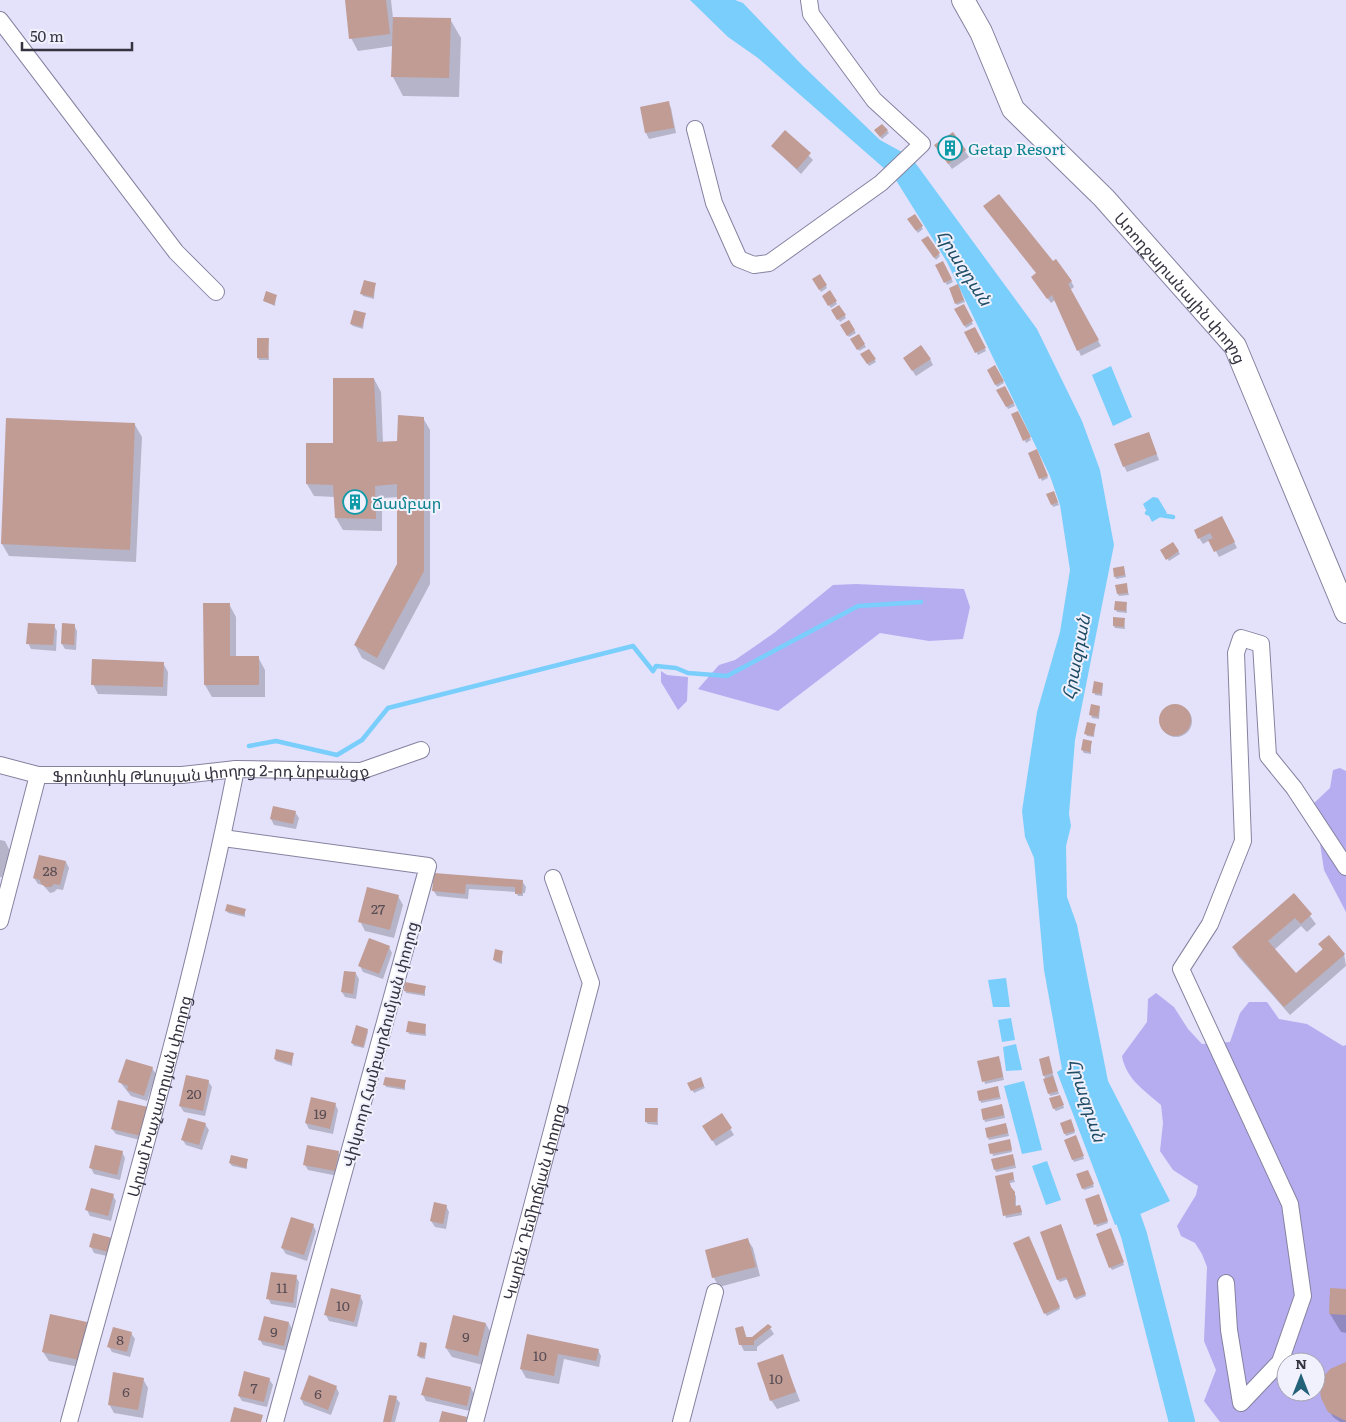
<svg xmlns="http://www.w3.org/2000/svg" width="1346" height="1422" viewBox="0 0 1346 1422" font-family="Literata,'Noto Sans Armenian',serif">
<style>
.green{fill:#b6adf1;fill-rule:evenodd}
.water{fill:#7acefb}
.shadow{fill:#0003}
.lines{fill:none;stroke-linecap:round;stroke-linejoin:round}
.stream{stroke:#7acefb;stroke-width:4.5}
.river{stroke:#7acefb;stroke-width:26}
.building{fill:#c09c94}
.street-casing{stroke:#85829f;stroke-width:18}
.secondary-casing{stroke:#85829f;stroke-width:24}
.street{stroke:#fff;stroke-width:16}
.secondary{stroke:#fff;stroke-width:22}
.labels{text-anchor:middle;dominant-baseline:central;stroke-width:4;stroke-linejoin:round;paint-order:stroke}
.number-label{font-size:14px;fill:#584d55}
.culture-label{font-size:16px;fill:#0d838f;stroke:#f1f0fd;text-anchor:start}
.street-label{font-size:16px;fill:#353340;stroke:#f1f0fd}
.water-label{font-size:18px;font-style:italic;fill:#204e66;stroke:#f1f0fd}
</style>
<rect width="100%" height="100%" fill="#e4e1fb"/>
<path class="green" d="M856 584 964 589 970 607 963 639 929 641 880 633 778 711 698 689 719 665 735 660 774 633 833 585Z
M661 671 667 675 688 677 687 701 678 710 661 682Z
M1340 768 1346 771V912L1324 870 1314 803 1330 788 1333 770Z
M1156 993 1174 1007 1188 1029 1202 1044 1230 1042 1240 1013 1249 1002H1267L1279 1019 1307 1024 1343 1046 1346 1045V1422H1220L1204 1401 1216 1370 1204 1341 1207 1267 1202 1254 1195 1243 1181 1236 1177 1226 1196 1195 1198 1186 1173 1170 1160 1151 1163 1123 1161 1105C1144 1090 1126 1079 1122 1056L1147 1022 1148 999ZM1286 1362H1316V1392H1286Z"/>
<path class="water" d="M690 0H735L743 3 802 65 880 140 911 157 1037 329 1082 421 1100 470 1114 545 1075 740 1069 814 1071 826 1066 846 1067 897 1077 925 1108 1081 1170 1201 1115 1225 1057 1072 1062 1069 1044 970 1034 858 1025 837 1022 811 1037 712 1060 632 1070 570 1060 505 1050 476 947 262 894 177 758 58 728 37Z
M1111 366 1132 417 1113 426 1092 375Z
M1153 497 1158 498 1167 513 1152 522 1143 504Z
M1006 978 1010 1007H993L988 980Z
M1011 1018 1015 1040 1002 1042 998 1020Z
M1016 1044 1022 1070 1006 1071 1003 1047Z
M1024 1081 1042 1150 1022 1154 1004 1086Z
M1047 1161 1061 1200 1046 1205 1032 1166Z"/>
<path class="shadow" d="M346 0H391L393 18 450 19 461 38 459 97 403 96 393 77V46L358 51 351 38Z
M668 102 671 108 676 133 649 139 646 133 641 107Z
M882 125 889 133 882 139 877 133Z
M785 132 813 160 801 174 772 146Z
M953 134 969 157 952 169 939 151Z
M914 216 923 229 918 233 909 220Z
M928 238 940 256 936 260 923 241Z
M943 263 953 282 947 285 937 266Z
M1052 263 1071 281 1074 287 1070 290 1101 346 1081 356 1055 300 1051 303 1036 283Z
M820 276 827 288 821 292 814 280Z
M375 284 374 299 363 296 362 294Z
M959 288 965 302 957 305 956 303Z
M830 292 837 304 831 308 823 296Z
M276 296 275 306 264 301Z
M839 306 846 318 840 322 832 310Z
M963 306 973 324 966 328 956 310Z
M365 314 363 329 353 326 351 324Z
M848 321 856 333 849 337 842 326Z
M974 328 986 351 978 355 966 332Z
M858 335 866 347 859 351 852 339Z
M268 339 269 360H259L258 358Z
M869 350 876 362 869 366 862 354Z
M930 359 933 365 916 376 908 364Z
M995 367 1004 383 997 387 988 370Z
M374 379 381 392 383 443H398L423 418 430 430V584L384 670 362 658 355 645 398 565V497L382 498V531L343 530 336 518 335 497 314 496 307 484Z
M1005 387 1015 406 1008 409 998 391Z
M1018 413 1031 440 1026 443 1012 415Z
M135 425 142 437 136 562 9 556 2 544Z
M1149 434 1159 460 1127 472 1124 466Z
M1038 453 1048 478 1042 481 1030 454Z
M1048 495H1055L1059 505 1053 507Z
M1225 523 1237 548 1219 557 1210 540 1203 544 1199 538Z
M1173 543 1180 554 1169 561 1162 550Z
M1124 568 1126 577 1116 579 1115 576Z
M1126 585 1129 595 1119 596 1118 594Z
M1126 603 1127 613 1117 612 1116 610Z
M229 604 236 617V657H258L265 670V697H212L205 685Z
M1124 619 1125 629 1115 628 1114 626Z
M74 625 77 631 76 650 65 649 62 644Z
M54 626 57 631 56 651 31 649 28 643Z
M163 663 168 672 167 696 98 694 93 684Z
M1103 684 1102 696 1095 695 1094 692Z
M1160 721a16 16 0 1 1 32 0a16 16 0 1 1-32 0Z
M1100 707 1099 719 1092 718 1091 715Z
M1095 725 1094 737 1087 736 1086 734Z
M1091 742V754L1084 753 1082 750Z
M295 812 299 818 296 829 274 825 271 819Z
M0 840 5 841 10 851 2 877H0Z
M66 862 69 868 63 890 57 889 54 892 50 893 43 885 38 884 34 878Z
M435 874 522 881 526 887 525 893H523V896H518L516 892 469 889 468 899 437 896 433 890Z
M1294 895 1316 924 1307 932 1301 926 1274 950 1296 974 1323 951 1320 944 1344 954 1346 966 1290 1015 1238 956 1233 947Z
M398 896 403 905 394 938 365 931 360 921Z
M245 910V917L228 913 227 911Z
M389 947 392 953 383 979 363 972 360 966Z
M502 952V964L496 962 494 960Z
M356 974 359 979 356 999 345 997 342 992Z
M425 987V996L406 993 405 990Z
M425 1025 426 1036 409 1034 408 1031Z
M367 1030 368 1032 364 1048 354 1046 352 1043Z
M293 1054 292 1066 276 1061 275 1059Z
M1048 1058 1059 1094 1050 1096 1044 1075Z
M1000 1060 1004 1080 985 1084 979 1062Z
M152 1068 156 1074 147 1101 131 1096 120 1082Z
M700 1079 705 1088 694 1093 689 1084Z
M208 1081 212 1087 205 1116 184 1112 180 1106Z
M405 1081V1090L386 1087 385 1084Z
M997 1088 1001 1099 981 1103 978 1092Z
M1061 1099 1064 1108 1056 1111 1054 1109Z
M119 1102 144 1141 116 1134 112 1129Z
M335 1104 338 1110 333 1134 309 1129 306 1123Z
M1003 1108 1005 1118 985 1122 984 1119Z
M657 1109 658 1125 648 1124 646 1122Z
M722 1115 734 1135 716 1146 704 1126Z
M1072 1123 1075 1133 1066 1136 1061 1124Z
M205 1124 209 1130 202 1150 186 1145 182 1139Z
M1007 1127 1009 1136 989 1140 988 1138Z
M1077 1139 1084 1159 1074 1162 1065 1140Z
M1010 1143 1012 1152 993 1156 990 1145Z
M122 1152 125 1158 120 1180 94 1174 91 1168Z
M338 1152 342 1158 338 1176 308 1170 305 1165Z
M1014 1158 1016 1168 996 1172 995 1169Z
M247 1160V1169L232 1166 230 1163Z
M1012 1174 1015 1182 1010 1183 1011 1190 1016 1196V1207L1021 1209 1022 1215 1006 1218 997 1177Z
M1089 1174 1094 1187 1084 1190 1083 1188Z
M113 1196 116 1201 111 1221 90 1216 87 1210Z
M1100 1198 1108 1223 1097 1227 1087 1199Z
M446 1206 449 1212 446 1229 435 1227 431 1221Z
M313 1225 316 1231 307 1261 286 1254 282 1248Z
M1062 1228 1086 1296 1076 1300 1068 1279 1060 1282 1058 1280 1041 1233Z
M1112 1232 1124 1265 1112 1270 1110 1267Z
M112 1239 111 1257 94 1253 91 1247Z
M747 1239 753 1248 760 1276 719 1287 714 1278 706 1251Z
M1029 1240 1060 1309 1047 1316 1045 1313Z
M296 1277 299 1282 296 1308 271 1304 268 1298Z
M1346 1290V1333L1341 1332 1330 1314Z
M360 1296 363 1302 357 1327 329 1321 326 1315Z
M86 1323 91 1332 84 1368 49 1361 43 1352Z
M289 1323 292 1329 287 1351 263 1345 260 1340Z
M486 1324 491 1333 483 1365 452 1357 446 1348Z
M743 1327 747 1339H752L770 1328 774 1334 757 1347V1351H744L741 1345Z
M131 1333 135 1339 130 1357 112 1352 109 1347Z
M528 1336 598 1350 601 1356 599 1367 564 1359 559 1384 526 1378 521 1369Z
M427 1344 425 1359 420 1358 418 1356Z
M782 1356 800 1401 777 1409 771 1400Z
M1346 1363V1422H1340L1333 1417 1329 1411Z
M143 1379 148 1388 143 1418 114 1413 109 1404Z
M269 1379 273 1385 267 1407 242 1401 239 1396Z
M336 1387 339 1393 331 1415 304 1405 301 1399Z
M471 1388 474 1394 470 1411 426 1401 423 1395Z
M396 1398 400 1403 395 1422H384Z"/>
<g class="lines">
<path class="stream" d="M1147 513 1173 517
M249 746 276 741 337 755 362 740 388 708 633 646 653 671 656 666 676 668 688 673 727 676 858 606 921 602"/>
<path class="river" d="M1117 1187 1134 1235 1182 1422"/>
</g>
<path class="building" d="M345 0H386L390 34 349 39Z
M393 17 451 18 449 78 391 77Z
M669 101 674 128 645 133 640 107Z
M882 124 888 130 880 137 874 130Z
M785 130 811 153 797 169 771 146Z
M953 132 966 150 948 164 934 145Z
M999 194 1053 261 1056 259 1072 281 1068 284 1099 340 1077 351 1052 295 1047 299 1031 277 1036 273 983 206Z
M915 214 923 226 916 231 907 219Z
M928 236 940 253 934 258 921 240Z
M943 261 952 279 944 283 935 265Z
M820 274 827 285 819 290 812 279Z
M364 280 376 283 373 297 360 294Z
M958 284 964 300 955 304 949 288Z
M830 290 837 301 828 306 822 296Z
M266 291 277 295 274 305 263 301Z
M964 304 973 321 964 326 954 309Z
M839 305 846 315 837 320 831 310Z
M354 310 366 313 362 327 350 324Z
M849 320 855 330 847 336 840 325Z
M975 327 986 348 975 353 964 332Z
M859 334 865 344 857 350 850 339Z
M257 338H269L268 358H257Z
M921 345 931 359 912 371 903 358Z
M869 349 876 359 867 364 860 354Z
M995 365 1004 381 995 385 987 370Z
M333 378H374L377 442 397 441 398 415 424 417V571L377 658 354 645 397 564V484L375 486 376 519 335 518 333 485 306 484V443H333Z
M1005 386 1014 403 1006 407 996 390Z
M1018 411 1031 437 1023 441 1011 414Z
M6 418 135 423 130 550 1 544Z
M1149 432 1157 454 1123 467 1114 444Z
M1037 449 1048 476 1039 479 1028 453Z
M1054 491 1058 502 1051 505 1046 494Z
M1222 516 1235 542 1214 552 1208 540 1213 538 1210 533 1198 539 1194 530Z
M1173 542 1179 551 1166 560 1160 550Z
M1124 566 1125 575 1114 577 1113 568Z
M1127 583 1128 593 1117 594 1115 585Z
M1115 601 1127 602 1126 611 1114 610Z
M203 603H230V656H259V685H204Z
M1113 617 1125 618 1124 627 1113 626Z
M28 623 55 624 53 645 26 644Z
M62 623 75 624 74 645 61 644Z
M92 659 164 662 163 687 91 685Z
M1094 681 1103 683 1101 694 1092 693Z
M1159 720a16 16 0 1 1 32 0a16 16 0 1 1-32 0Z
M1091 704 1100 706 1098 717 1089 715Z
M1087 722 1096 724 1093 736 1084 734Z
M1083 739 1092 741 1090 752 1081 750Z
M273 806 296 811 293 824 270 819Z
M39 855 66 861 60 885 54 884 51 887H46L41 884 40 880 33 878Z
M434 873 523 880 522 894H515V887L466 884 465 894 432 891Z
M367 887 399 895 390 930 358 922Z
M1294 893 1312 914 1301 924 1295 918 1268 941 1296 973 1323 949 1318 944 1329 935 1345 954 1284 1007 1232 947Z
M227 904 246 909 244 915 225 911Z
M369 938 390 946 379 974 358 966Z
M495 949 503 951 501 962 493 960Z
M344 971 356 972 353 994 341 992Z
M405 982 426 986 424 994 404 991Z
M408 1021 426 1024 425 1034 406 1032Z
M356 1025 368 1029 363 1047 351 1043Z
M276 1049 294 1053 291 1064 274 1059Z
M999 1056 1003 1077 982 1082 977 1061Z
M1049 1056 1053 1073 1043 1076 1039 1059Z
M126 1059 153 1067 144 1096 127 1090 128 1086 118 1082Z
M186 1075 209 1080 203 1111 179 1106Z
M1053 1076 1058 1091 1048 1094 1043 1079Z
M385 1077 406 1080 404 1088 383 1085Z
M701 1077 704 1086 691 1091 687 1083Z
M998 1086 1000 1097 979 1101 977 1091Z
M1060 1095 1064 1105 1053 1109 1049 1098Z
M311 1097 336 1103 330 1129 305 1123Z
M118 1100 148 1107 141 1136 111 1129Z
M1002 1104 1004 1115 983 1120 981 1109Z
M645 1108H658L657 1122H645Z
M722 1113 732 1128 712 1141 702 1126Z
M188 1118 206 1123 199 1145 181 1140Z
M1071 1119 1075 1131 1064 1134 1060 1123Z
M1006 1123 1008 1133 987 1138 985 1128Z
M1076 1135 1084 1156 1072 1160 1064 1140Z
M1010 1139 1012 1150 990 1154 988 1144Z
M95 1145 123 1151 117 1175 89 1168Z
M307 1145 339 1151 335 1171 303 1165Z
M1013 1154 1015 1165 994 1170 991 1159Z
M231 1155 248 1159 246 1168 229 1163Z
M1088 1170 1094 1184 1082 1189 1076 1174Z
M1013 1172 1014 1179 1009 1181 1011 1187 1015 1192V1206L1020 1205 1022 1212 1003 1216 995 1176Z
M91 1188 114 1194 108 1216 85 1210Z
M1099 1194 1108 1221 1094 1225 1085 1199Z
M434 1202 447 1205 443 1224 430 1221Z
M291 1217 314 1224 304 1255 281 1248Z
M1061 1224 1086 1294 1074 1298 1066 1277 1057 1280 1040 1232Z
M1111 1228 1124 1262 1109 1268 1096 1234Z
M93 1233 112 1238 108 1252 89 1247Z
M1029 1236 1060 1307 1044 1314 1013 1243Z
M748 1238 756 1267 712 1278 705 1250Z
M271 1272 297 1275 293 1303 266 1299Z
M331 1288 361 1295 354 1322 324 1315Z
M1330 1288 1346 1289V1315L1329 1314Z
M50 1314 87 1322 79 1360 42 1352Z
M453 1315 486 1323 478 1356 445 1348Z
M264 1316 289 1322 284 1346 258 1340Z
M768 1324 772 1327 754 1341V1345H739L735 1328 743 1326 746 1337H752Z
M113 1327 132 1332 127 1352 107 1347Z
M527 1334 599 1349 596 1361 558 1354 554 1376 520 1369Z
M420 1342 427 1343 424 1357 417 1356Z
M783 1354 796 1392 770 1401 757 1363Z
M1346 1362V1421L1328 1412 1321 1398 1320 1390 1325 1375 1330 1369Z
M244 1371 270 1378 264 1402 238 1396Z
M113 1372 144 1378 138 1410 108 1405Z
M309 1375 337 1386 328 1410 300 1399Z
M426 1377 471 1387 467 1406 421 1395Z
M389 1395 397 1396 391 1422H383Z
M234 1407 263 1415 261 1422H230Z
M442 1411 467 1417 466 1422H439Z"/>
<g class="lines">
<g class="street-casing">
<g id="street">
<path d="M0 20 176 252 216 292"/>
<path d="M695 129 714 203 739 259 754 265 769 263 881 183 922 144 874 100 811 14 809 0"/>
<path id="s1" d="M0 765 38 775H182L236 769 361 771 421 750"/>
<path d="M223 838 428 866 275 1422"/>
<path d="M0 921 38 775"/>
<path d="M1226 1283 1229 1330 1241 1403 1280 1362 1303 1296 1290 1204 1181 969 1210 924 1243 841 1236 653 1241 638 1261 644 1268 756 1294 788 1346 867"/>
<path id="s2" d="M69 1422C128 1205 193 989 236 769"/>
<path id="s3" d="M475 1422 591 983 553 878"/>
<path d="M681 1422 715 1292"/>
</g>
</g>
<g class="secondary-casing">
<g id="secondary">
<path id="s4" d="M963 0 981 32 1013 109 1104 198 1235 346 1346 612"/>
</g>
</g>
<use href="#street" class="street"/>
<use href="#secondary" class="secondary"/>
</g>
<defs>
<g id="building-ring" transform="scale(1.25)"><circle r="9.5" fill="#f1f0fd" stroke="#0f9aa8" stroke-width="1.5"/><path d="M-4-6H4V6H1V3H-1V6H-4ZM-2.5-4.3h1.7v1.8h-1.7ZM.8-4.3h1.7v1.8H.8ZM-2.5-1h1.7V.8h-1.7ZM.8-1h1.7V.8H.8Z" fill="#0f9aa8"/></g>
</defs>
<g fill-rule="evenodd">
<use href="#building-ring" x="950" y="148"/>
<use href="#building-ring" x="355" y="502"/>
</g>
<g class="labels">
<g class="number-label">
<text x="50" y="870">28</text>
<text x="378" y="908">27</text>
<text x="194" y="1093">20</text>
<text x="320" y="1113">19</text>
<text x="282" y="1287">11</text>
<text x="343" y="1305">10</text>
<text x="274" y="1331">9</text>
<text x="466" y="1336">9</text>
<text x="120" y="1339">8</text>
<text x="540" y="1355">10</text>
<text x="776" y="1378">10</text>
<text x="254" y="1387">7</text>
<text x="126" y="1391">6</text>
<text x="318" y="1393">6</text>
</g>
<g class="culture-label">
<text x="968" y="148">Getap Resort</text>
<text x="372" y="502">Ճամբար</text>
</g>
<g class="street-label">
<text stroke="none"><textPath href="#s4" startOffset="366">Առողջարանային փողոց</textPath></text>
<text stroke="none"><textPath href="#s1" startOffset="212">Ֆրոնտիկ Թևոսյան փողոց 2-րդ նրբանցք</textPath></text>
<text transform="translate(379 1044) rotate(-75)">Վիկտոր Համբարձումյան փողոց</text>
<text stroke="none"><textPath href="#s2" startOffset="338">Արամ Խաչատրյան փողոց</textPath></text>
<text stroke="none"><textPath href="#s3" startOffset="228">Կարեն Դեմիրճյան փողոց</textPath></text>
</g>
<g class="water-label">
<text transform="translate(965 267) rotate(57)">Հրազդան</text>
<text transform="translate(1075 657) rotate(-79)">Հրազդան</text>
<text transform="translate(1088 1100) rotate(72)">Հրազդան</text>
</g>
</g>
<g transform="translate(1301 1377)"><circle r="24" fill="#f1f0fd" stroke="#a6a4b1"/>
<path d="M0-4L9 19L0 12L-9 19Z" fill="#236278"/>
<text y="-8" font-size="14" font-weight="bold" text-anchor="middle" fill="#353340">N</text>
</g>
<path d="M22 42v8h110v-8" fill="none" stroke="#353340" stroke-width="2.5"/>
<text x="30" y="42" font-size="15" fill="#353340" stroke="#f1f0fd" stroke-width="4" paint-order="stroke">50 m</text>
</svg>
